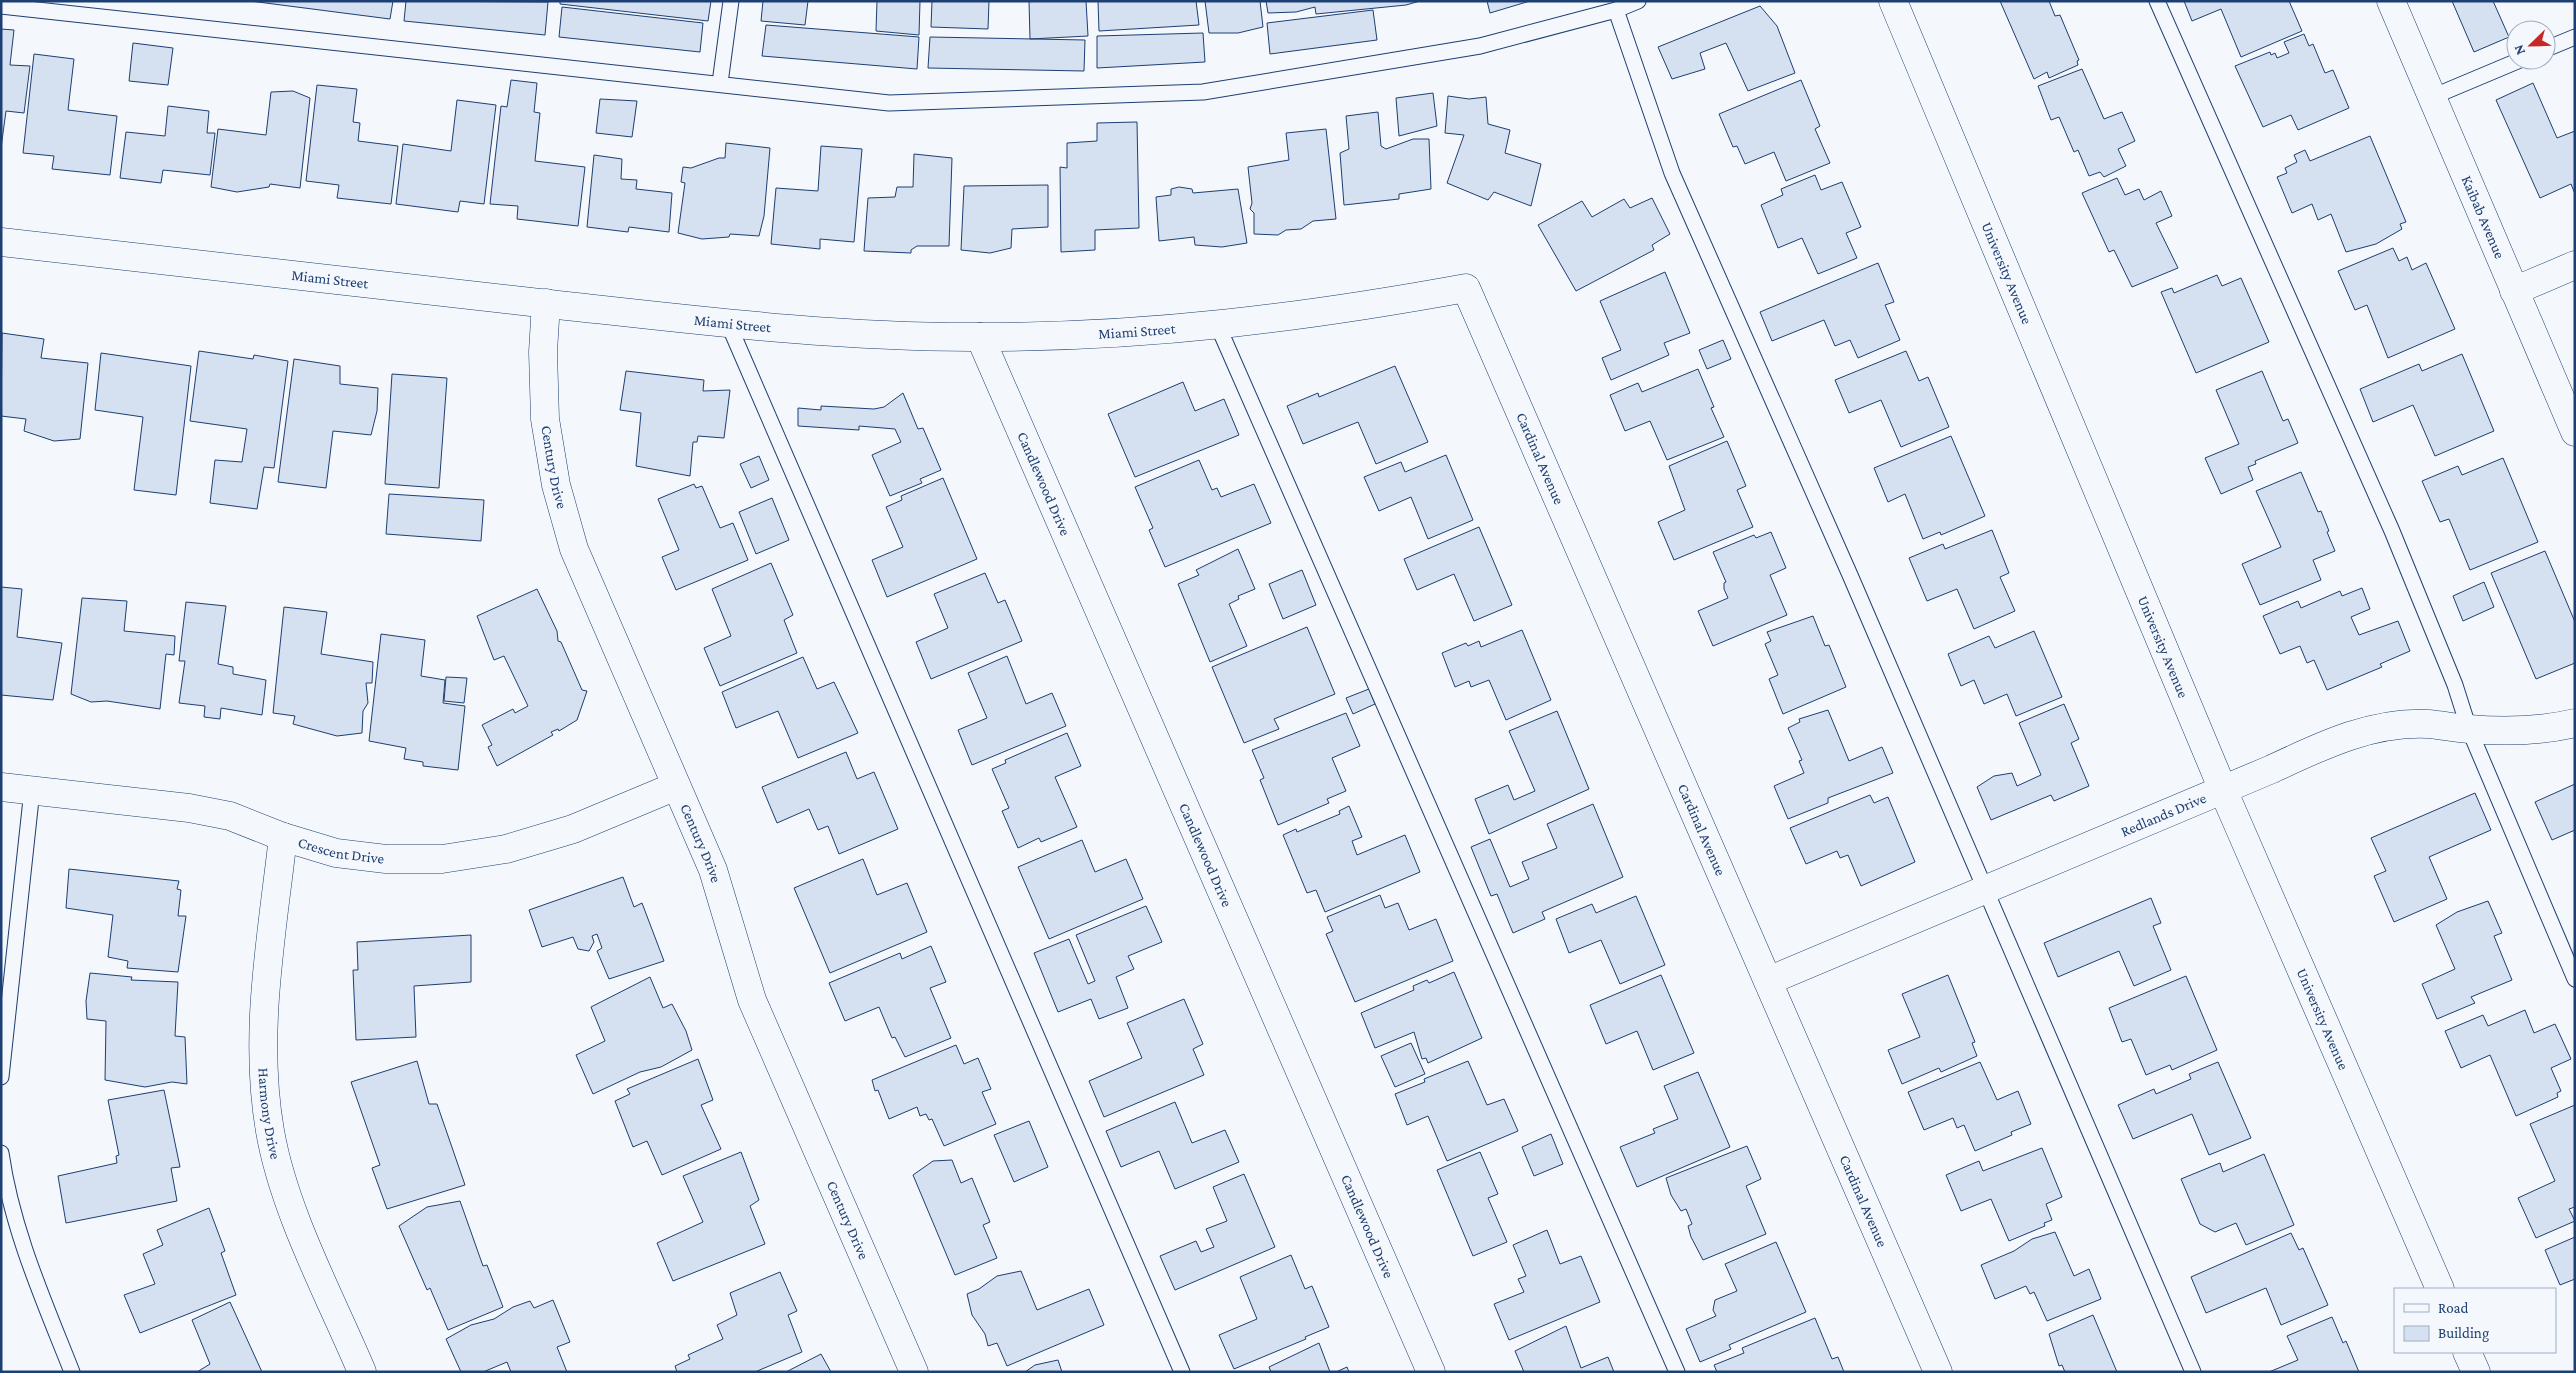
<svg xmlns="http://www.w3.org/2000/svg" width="2576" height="1373" viewBox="0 0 2576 1373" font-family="'Crimson Pro',serif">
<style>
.building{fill:#d5e0f0;stroke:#1d3f73}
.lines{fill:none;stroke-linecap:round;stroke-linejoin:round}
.lane-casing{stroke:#1d3f73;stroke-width:17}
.street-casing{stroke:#1d3f73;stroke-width:29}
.secondary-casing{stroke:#1d3f73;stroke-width:29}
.lane{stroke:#f4f7fb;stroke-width:15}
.street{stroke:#f4f7fb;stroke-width:28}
.secondary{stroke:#f4f7fb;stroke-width:28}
.labels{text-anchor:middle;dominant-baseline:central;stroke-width:4;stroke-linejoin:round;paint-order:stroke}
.street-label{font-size:15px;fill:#1d3f73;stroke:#f4f7fb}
</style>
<rect width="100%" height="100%" fill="#f4f7fb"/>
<path class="building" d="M250 1H393L390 19Z
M406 1 548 2 545 35 404 21Z
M560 1H711L708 21 560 4Z
M763 1H808L805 25 761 21Z
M877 1H920L919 35 876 31Z
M932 1H989L988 29 931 27Z
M1029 1H1086L1088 36 1030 39Z
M1098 1H1196L1199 25 1099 31Z
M1205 1H1260L1263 27 1238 33H1209Z
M1266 1H1420L1406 5 1316 14 1315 7 1296 12 1268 13Z
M1487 1H1530L1490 13Z
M2000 1H2049L2055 16 2060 15 2079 60 2077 61 2078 65 2049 78 2047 72 2034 79Z
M2184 1H2289L2302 31 2241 57 2221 9 2192 21Z
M2452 1H2493L2509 37 2474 52Z
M1760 6 1777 26 1795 73 1748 91 1726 43 1700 53 1705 69 1672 79 1658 47Z
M562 7 703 23 700 52 559 37Z
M1373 10 1377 40 1270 54 1267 23Z
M766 25 919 37 917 69 762 56Z
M1 29 14 30 10 65 30 66 24 113 6 111 1 148Z
M1203 33 1205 62 1097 68V36Z
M2304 34 2309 46 2313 44 2325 73 2333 70 2349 108 2298 130 2291 115 2263 127 2235 66 2270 52 2271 55 2275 53 2277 58 2289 53 2284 42Z
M930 37 1085 40 1084 71 928 68Z
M133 43 173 48 168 85 129 81Z
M34 54 74 59 68 110 117 116 110 175 52 169 54 156 23 153Z
M2082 69 2104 119 2122 112 2135 141 2118 149 2126 166 2104 177 2100 172 2089 176 2078 150 2074 152 2059 117 2051 120 2038 86Z
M511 80 537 83 534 112 540 113 535 161 585 167 578 226 517 219 518 206 490 204 501 106 507 107Z
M1801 80 1820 126 1815 129 1830 163 1786 181 1774 152 1745 164 1737 146 1733 147 1719 114Z
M2533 83 2557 138 2575 131V194L2571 184 2540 198 2496 100Z
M317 85 357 89 353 122 360 123 358 141 398 146 391 204 337 198 339 185 306 181Z
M293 91 310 98 300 188 270 184 269 187 237 192 211 187 218 129 266 135 271 92Z
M1433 93 1437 126 1399 136 1396 98Z
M1448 96 1469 99 1486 97 1488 124 1510 130 1505 153 1541 164 1531 206 1494 192 1488 200 1447 183 1464 135 1445 133Z
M600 99 637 101 632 137 596 133Z
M457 100 496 105 484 204 460 201 458 212 396 204 403 144 451 151Z
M168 106 209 111 207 133H215L210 175 163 170 161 183 120 178 126 132 165 136Z
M1378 112 1381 146 1386 149 1413 139H1429L1431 189 1399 194V199L1344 205 1340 153 1349 149 1346 116Z
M1137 122 1139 228 1095 230V250L1061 252 1060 167 1067 168V143L1097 141V123Z
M1326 129 1336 219 1313 221 1301 229 1286 230 1278 235 1254 234V213L1250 209 1252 203 1248 167 1289 160 1286 133Z
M2370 136 2406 222 2400 224 2402 229 2376 244 2346 252 2331 214 2318 220 2312 204 2292 213 2277 177 2287 173 2285 168 2297 162 2294 155 2305 150 2310 161Z
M726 143 770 148 764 216 759 236 730 234 729 237 702 239 678 233 685 183 681 182 683 167 691 168 719 158H725Z
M821 146 862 149 854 242 820 239V249L771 244 776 188 818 191Z
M914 154 952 158 949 246H917L911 250V253L864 251 868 198 895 197 897 187H913Z
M594 155 622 159 621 179 637 180 636 189 672 193 669 232 629 227 628 232 587 227Z
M1815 175 1821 190 1842 182 1861 227 1846 233 1857 258 1818 274 1802 238 1778 248 1761 205 1783 195 1781 189Z
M2117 178 2125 195 2139 189 2144 200 2161 191 2172 216 2156 223 2178 268 2132 287 2114 250 2109 252 2082 193Z
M1048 185V227L1012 229 1011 248 990 253 961 250 964 186Z
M1179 187 1192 189 1193 193 1238 189 1247 243 1222 247 1195 245 1194 237 1159 241 1156 197 1171 195V189Z
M1652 198 1670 234 1652 245 1654 250 1576 291 1538 225 1582 201 1592 217 1624 199 1630 208Z
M2393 248 2399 261 2407 257 2412 270 2426 263 2455 329 2388 358 2367 305 2355 310 2338 271Z
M1878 263 1894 302 1885 305 1900 340 1858 358 1850 340 1835 346 1824 320 1772 341 1760 312Z
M1665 272 1690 333 1664 343 1669 355 1611 380 1602 358 1621 350 1600 301Z
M2217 275 2222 286 2241 278 2269 342 2196 373 2161 292 2172 288 2174 293Z
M2 333 44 339 41 358 88 363 80 439 54 441 24 431 26 419 1 416Z
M1723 340 1731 359 1707 369 1699 350Z
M199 351 253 359 254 355 288 361 274 468 264 467 257 509 210 503 215 460 242 462 247 429 190 421Z
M1906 351 1919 381 1928 377 1949 427 1901 447 1881 400 1849 413 1835 380Z
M101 353 191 366 176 495 134 490 143 417 95 410Z
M2462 354 2494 431 2435 456 2413 405 2373 422 2360 389 2419 364 2422 371Z
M294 359 340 366V384L378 388 377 411 371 435 333 431 326 488 278 482Z
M1395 366 1428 442 1376 464 1358 422 1303 444 1287 406 1318 393 1319 397Z
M1698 369 1714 407 1711 408 1724 437 1667 460 1650 421 1625 431 1610 395 1638 383 1642 392Z
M626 371 704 380 703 391 730 390 724 438 698 436 697 442H693L690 476 636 466 641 413 620 410Z
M2262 371 2283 421 2288 419 2298 443 2255 461 2256 464 2248 467 2253 480 2221 494 2205 458 2239 444 2216 390Z
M392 374 447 378 439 488 385 484Z
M1183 382 1195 411 1224 399 1239 435 1135 477 1108 414Z
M903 393 918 429 923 428 941 470 920 479 922 483 890 496 872 455 901 442 895 429 859 426V430L798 426V408L821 410V406L874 409 884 407Z
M1951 436 1985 516 1941 535 1940 532 1923 539 1905 494 1888 502 1874 468Z
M1727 441 1746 486 1737 490 1753 527 1674 560 1658 522 1685 510 1669 466Z
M1446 455 1473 520 1428 539 1411 497 1379 511 1364 477 1401 462 1405 472Z
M759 456 769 480 751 488 740 464Z
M2503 458 2538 542 2470 570 2449 519 2440 522 2422 481 2458 466 2462 475Z
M1199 460 1212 490 1217 488 1221 497 1254 484 1271 523 1165 567 1149 530 1153 528 1135 487Z
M2301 472 2318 512 2321 511 2329 531 2327 532 2335 551 2313 560 2321 580 2260 605 2242 564 2281 547 2256 491Z
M943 478 977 559 887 597 872 560 903 547 886 507 902 500 901 496Z
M694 484 696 488 702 486 720 528 733 523 748 560 676 590 662 557 679 550 658 499Z
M389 494 484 500 481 541 386 534Z
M772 498 789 540 756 554 739 512Z
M1479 527 1512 605 1474 621 1454 574 1417 590 1404 559Z
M1992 530 2009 573 2000 577 2015 611 1974 629 1957 589 1927 601 1909 558 1943 544 1945 549Z
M1771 532 1786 568 1770 575 1787 615 1713 646 1698 611 1728 598 1724 589V583L1726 582 1713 552 1754 535 1756 538Z
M1238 549 1255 589 1238 596 1239 599 1229 604 1247 646 1210 662 1178 584 1199 575 1196 570Z
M2545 551 2575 622V663L2536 679 2491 573Z
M771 563 793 615 784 620 797 653 720 686 704 648 731 636 712 589Z
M1302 570 1316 605 1283 619 1269 584Z
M985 573 998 603 1005 600 1022 641 931 679 916 642 948 628 934 594Z
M2484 582 2494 607 2463 621 2453 596Z
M1 587 22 589 17 637 62 643 53 700 1 695Z
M2362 588 2370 609 2351 617 2359 635 2398 621 2410 651 2380 664 2382 667 2327 690 2314 660 2307 663 2300 646 2280 654 2263 616 2298 601 2301 608 2340 591 2342 596Z
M537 589 557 631 558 641 561 642 582 690 587 691 577 720 559 731 558 729 551 732 553 735 497 766 488 747 492 745 482 725 513 709 515 713 528 706 504 656 494 660 477 616Z
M82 598 127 601 124 631 175 636 174 655 166 654 160 709 107 701 91 702 71 694Z
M186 602 226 606 218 664 233 667V674L266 680 262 715 221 708 220 719 204 717 205 706 179 703 185 661H179Z
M284 607 327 612 321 654 373 662 372 683H366L368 703 363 711 362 733 337 736 293 724 295 716 273 713Z
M1813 616 1825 646 1829 645 1846 687 1783 714 1769 679 1778 675 1765 644 1771 641 1767 632Z
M1307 627 1335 694 1274 719 1279 729 1244 743 1212 667Z
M1522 630 1551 700 1506 720 1489 680 1471 687 1469 681 1455 687 1442 653 1466 643 1468 646 1479 641 1481 647Z
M2034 631 2062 697 2016 716 2007 694 1984 704 1974 680 1961 686 1948 654 1989 636 1995 648Z
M381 634 425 640 421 676 445 680 443 703 465 706 458 770 423 766V762L404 759 406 748 369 741Z
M1007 656 1026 704 1052 693 1066 726 972 765 958 730 987 718 968 673Z
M803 657 817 689 834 682 858 733 798 758 778 711 736 728 722 692Z
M446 677 467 678 464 703 444 701Z
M1369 689 1375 704 1353 714 1346 698Z
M2064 704 2079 739 2071 743 2089 786 2054 801 2051 795 1991 820 1977 787 1994 776 2012 773 2017 786 2041 775 2019 723Z
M1828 710 1849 761 1882 747 1893 773 1828 798V803L1788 819 1774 786 1804 773 1799 761 1802 760 1788 728 1800 722 1799 719Z
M1557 711 1589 789 1489 834 1475 799 1508 785 1514 800 1535 791 1509 731Z
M1346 713 1360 746 1332 758 1346 791 1327 799 1329 803 1278 825 1260 780 1264 778 1252 750Z
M1067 733 1081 766 1055 777 1077 827 1041 842 1039 838 1018 848 1002 811 1009 808 992 769 1006 763 1005 760Z
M846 752 857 779 874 772 898 829 839 854 828 826 818 830 809 809 777 823 762 787Z
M2575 784V830L2552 840 2535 802Z
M2475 793 2491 830 2429 857 2447 899 2394 922 2374 876 2386 871 2371 838Z
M1870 795 1874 803 1888 797 1915 862 1861 886 1848 855 1840 858 1837 851 1806 864 1790 828Z
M1593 804 1623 877 1542 912 1545 919 1513 933 1497 894 1491 896 1471 847 1490 839 1510 887 1529 879 1522 862 1557 848 1547 824Z
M1349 806 1362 837 1352 841 1357 855 1405 835 1420 872 1325 912 1316 890 1307 893 1283 835 1296 829 1297 832 1340 814 1339 811Z
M1082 840 1095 872 1126 859 1143 899 1049 939 1018 867Z
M863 859 877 895 907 883 927 932 830 973 794 888Z
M69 869 179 881 177 889 181 890 178 916H186L178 972 127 968 128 961 108 957 113 915 66 908Z
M623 877 634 907 642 903 664 961 609 979 597 951 602 948 597 934 592 936 594 942 589 951 578 949 573 937 542 947 529 910Z
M1380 895 1385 908 1398 903 1409 930 1436 919 1453 961 1355 1002 1326 934 1333 931 1327 917Z
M1636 896 1665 965 1620 984 1601 940 1569 953 1556 919 1592 904 1596 913Z
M2151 898 2161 923 2153 926 2171 970 2134 986 2119 951 2058 977 2044 943Z
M2488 901 2502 933 2494 936 2512 980 2471 997 2475 1003 2437 1019 2422 984 2455 969 2436 925 2457 912Z
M1146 906 1162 942 1128 956 1134 969 1116 977 1128 1008 1099 1019 1091 999 1058 1012 1034 953 1069 939 1088 984 1095 981 1076 935Z
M471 935V982L414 986 416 1037 356 1040 353 970H358L357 942Z
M931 946 946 982 930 988 951 1038 905 1057 895 1037 892 1038 879 1007 845 1021 829 983 900 953 902 959Z
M1454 972 1482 1038 1428 1063 1426 1058 1422 1059 1414 1032 1375 1048 1361 1013 1414 990 1413 986 1427 980 1429 983Z
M90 973 132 977 131 980 178 982 175 1036 185 1037 187 1084 172 1082 145 1087 105 1080 106 1021 87 1019 86 1001Z
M1661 975 1694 1053 1653 1070 1637 1031 1606 1044 1590 1005Z
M1948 975 1975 1042 1972 1043 1977 1056 1941 1072 1939 1068 1902 1084 1888 1050 1920 1037 1902 994Z
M2186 976 2217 1050 2172 1070 2170 1065 2146 1075 2131 1039 2122 1042 2109 1008Z
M650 977 663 1008 672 1004 686 1031 692 1050 661 1067 640 1072 593 1094 576 1055 605 1041 591 1007Z
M1184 999 1203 1044 1193 1049 1204 1075 1104 1117 1089 1081 1142 1058 1127 1023Z
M2525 1010 2534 1033 2555 1024 2571 1059 2551 1068 2561 1091 2557 1093 2558 1097 2516 1116 2490 1055 2461 1068 2445 1031 2483 1015 2488 1026Z
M1411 1043 1425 1074 1395 1087 1381 1056Z
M956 1045 964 1064 978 1058 991 1089 982 1092 996 1124 944 1146 932 1119 929 1120 926 1114 920 1116 917 1107 889 1119 878 1090 875 1091 872 1080Z
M698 1059 713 1100 701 1105 721 1149 662 1175 647 1141 633 1147 615 1101 630 1094 627 1089Z
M417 1061 429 1104H437L465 1185 387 1209 372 1168 380 1165 351 1082Z
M1468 1061 1487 1105 1504 1099 1518 1131 1447 1161 1428 1116 1407 1125 1395 1094 1425 1082 1424 1079Z
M1980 1062 1997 1100 2018 1091 2031 1124 2011 1132 2012 1135 1975 1151 1964 1125 1957 1128 1953 1118 1924 1130 1908 1092Z
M2218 1062 2251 1138 2209 1155 2192 1114 2133 1139 2118 1105 2154 1089 2156 1094 2191 1079 2189 1074Z
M1698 1072 1730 1147 1637 1187 1620 1147 1655 1133 1653 1129 1678 1119 1664 1086Z
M164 1090 180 1167 171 1168 177 1201 66 1223 58 1176 117 1163 116 1156 119 1155 108 1100Z
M1175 1102 1192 1143 1225 1130 1239 1162 1175 1189 1159 1151 1121 1167 1106 1131Z
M2575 1105V1207L2569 1209 2575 1221 2536 1238 2518 1198 2555 1181 2530 1124Z
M1029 1121 1048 1167 1014 1182 994 1135Z
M1551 1134 1563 1164 1534 1176 1522 1147Z
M1747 1146 1761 1179 1746 1186 1766 1234 1703 1260 1691 1237 1688 1226 1692 1224 1686 1209 1681 1211 1671 1195 1666 1178Z
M2042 1148 2062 1197 2046 1204 2052 1220 2044 1223 2045 1226 2009 1241 1991 1199 1961 1211 1946 1175 1979 1161 1983 1171Z
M741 1152 759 1200 750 1206 765 1244 673 1281 657 1243 703 1222 683 1176Z
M1480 1152 1498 1194 1488 1198 1507 1242 1473 1256 1437 1170Z
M2264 1154 2294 1225 2246 1245 2236 1223 2215 1232 2200 1224 2181 1179 2220 1163 2223 1172Z
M952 1160 961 1183 972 1178 990 1222 983 1225 997 1258 955 1275 913 1175 933 1161Z
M1244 1174 1275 1247 1175 1290 1160 1256 1196 1241 1201 1252 1214 1247 1206 1229 1227 1221 1213 1187Z
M460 1201 483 1266 487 1265 503 1307 448 1330 430 1288 427 1290 399 1226 427 1207Z
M209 1208 225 1251 221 1253 236 1295 140 1333 124 1295 155 1284 143 1254 163 1245 157 1230Z
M1547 1230 1560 1264 1581 1256 1600 1302 1509 1340 1494 1304 1524 1292 1518 1279 1526 1276 1513 1245Z
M2055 1232 2074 1276 2089 1269 2101 1299 2047 1321 2034 1292 2030 1294 2026 1286 1995 1299 1981 1265 2014 1251 2032 1239Z
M2291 1233 2299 1250 2303 1248 2328 1305 2281 1325 2266 1288 2206 1313 2191 1277Z
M2575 1237V1279L2560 1285 2545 1250Z
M1776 1242 1806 1312 1729 1345 1731 1349 1700 1362 1686 1329 1716 1316 1713 1310 1715 1300 1737 1291 1725 1264Z
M1291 1255 1305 1289 1312 1286 1329 1327 1305 1337 1306 1339 1234 1369 1219 1335 1257 1319 1240 1277Z
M1021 1271 1037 1310 1089 1289 1104 1325 1007 1366 997 1343 988 1346 985 1334 972 1315 967 1294 979 1289 997 1276Z
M780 1272 797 1311 788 1315 802 1352 755 1372H677L675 1366 690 1359 688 1355 723 1339 717 1325 737 1315 730 1293Z
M553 1300 570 1342 557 1347 567 1372H511L507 1362 483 1372H461L446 1339 471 1325 494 1319 513 1307 530 1301 534 1308Z
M230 1302 262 1372H197L210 1364 192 1320Z
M2093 1315 2117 1372H2065L2062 1365 2059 1366 2049 1334Z
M2332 1317 2343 1343 2346 1341 2359 1372H2269L2298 1360 2287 1336Z
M1815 1318 1832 1359 1838 1357 1844 1372H1717L1714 1365 1744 1353 1742 1348Z
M1566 1326 1581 1368 1608 1357 1614 1372H1524L1515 1351Z
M1319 1343 1330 1372H1271L1269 1367Z
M821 1354 831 1372H786Z
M1058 1360 1062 1372H1025L1035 1365Z
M1347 1367 1349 1372H1336Z"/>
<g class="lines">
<g class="lane-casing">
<path id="lane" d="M2157 1 2392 531 2455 685 2469 729 2575 979
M1 6 889 103 1203 92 1480 46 1616 10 1638 1
M1616 10 1672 173 1850 575 2193 1372
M2546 49 2575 37
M720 83 731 1
M2432 97 2520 60
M728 323 1182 1372
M1218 326 1677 1372
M1 1077 32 790
M1 1153C12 1230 44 1301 72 1372"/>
</g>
<g class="street-casing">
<g id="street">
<path id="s1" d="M2391 1 2575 432"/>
<path id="s2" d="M1 242C178 262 354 282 531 302 680 318 830 338 981 337 1147 337 1302 318 1466 288L1938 1372"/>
<path d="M2514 291 2575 265"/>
<path id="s3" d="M546 303 543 352 545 419 556 485 574 549 713 870 752 1000 914 1372"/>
<path id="s4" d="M980 337 1431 1372"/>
<path id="s5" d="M1 787 189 808 230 816 283 837 336 853 386 859H442L506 849 573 829 676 786"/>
<path id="s6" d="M283 837C272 934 253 1034 270 1131 284 1212 330 1296 362 1372"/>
<path id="s7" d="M1768 981 2272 769C2321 746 2372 721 2428 724 2441 725 2455 728 2469 729 2504 732 2541 731 2575 723"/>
</g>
</g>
<g class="secondary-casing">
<g id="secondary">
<path id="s8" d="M1893 1 2223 790 2440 1289"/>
<path d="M2467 1352 2476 1372"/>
</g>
</g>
<use href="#lane" class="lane"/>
<use href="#street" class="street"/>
<use href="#secondary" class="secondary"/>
</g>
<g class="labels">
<g class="street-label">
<text stroke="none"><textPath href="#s1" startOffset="235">Kaibab Avenue</textPath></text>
<text stroke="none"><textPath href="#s8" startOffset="295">University Avenue</textPath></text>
<text stroke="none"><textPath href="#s2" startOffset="331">Miami Street</textPath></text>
<text stroke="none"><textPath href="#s2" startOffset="736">Miami Street</textPath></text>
<text stroke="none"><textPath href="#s2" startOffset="1141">Miami Street</textPath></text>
<text stroke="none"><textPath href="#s2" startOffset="1659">Cardinal Avenue</textPath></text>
<text stroke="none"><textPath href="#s3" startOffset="165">Century Drive</textPath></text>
<text stroke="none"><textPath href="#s4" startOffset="160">Candlewood Drive</textPath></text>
<text stroke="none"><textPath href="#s8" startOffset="700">University Avenue</textPath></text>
<text stroke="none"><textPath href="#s7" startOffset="429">Redlands Drive</textPath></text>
<text stroke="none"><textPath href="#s2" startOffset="2064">Cardinal Avenue</textPath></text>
<text stroke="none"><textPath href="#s3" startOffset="570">Century Drive</textPath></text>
<text stroke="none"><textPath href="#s5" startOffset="348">Crescent Drive</textPath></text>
<text stroke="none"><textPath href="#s4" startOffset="565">Candlewood Drive</textPath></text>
<text stroke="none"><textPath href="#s8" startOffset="1105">University Avenue</textPath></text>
<text stroke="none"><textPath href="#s6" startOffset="278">Harmony Drive</textPath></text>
<text stroke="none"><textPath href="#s2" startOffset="2469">Cardinal Avenue</textPath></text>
<text stroke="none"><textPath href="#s3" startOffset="975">Century Drive</textPath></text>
<text stroke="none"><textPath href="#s4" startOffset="970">Candlewood Drive</textPath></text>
</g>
</g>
<rect width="2576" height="1373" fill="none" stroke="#1d3f73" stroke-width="5"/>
<rect x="2394" y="1288" width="162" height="65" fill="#f4f7fb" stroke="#9eadc5"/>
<rect x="2404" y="1304" width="25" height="8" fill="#f4f7fb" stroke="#9eadc5"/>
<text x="2438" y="1313" font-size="15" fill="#1d3f73">Road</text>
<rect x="2404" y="1326" width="25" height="15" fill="#d5e0f0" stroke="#9eadc5"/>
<text x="2438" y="1338" font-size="15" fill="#1d3f73">Building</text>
<g transform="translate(2531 45) rotate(247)"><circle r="24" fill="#f4f7fb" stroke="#9eadc5"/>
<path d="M0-4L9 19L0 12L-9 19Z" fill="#c62828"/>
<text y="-8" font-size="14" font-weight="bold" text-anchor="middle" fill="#1d3f73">N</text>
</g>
</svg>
